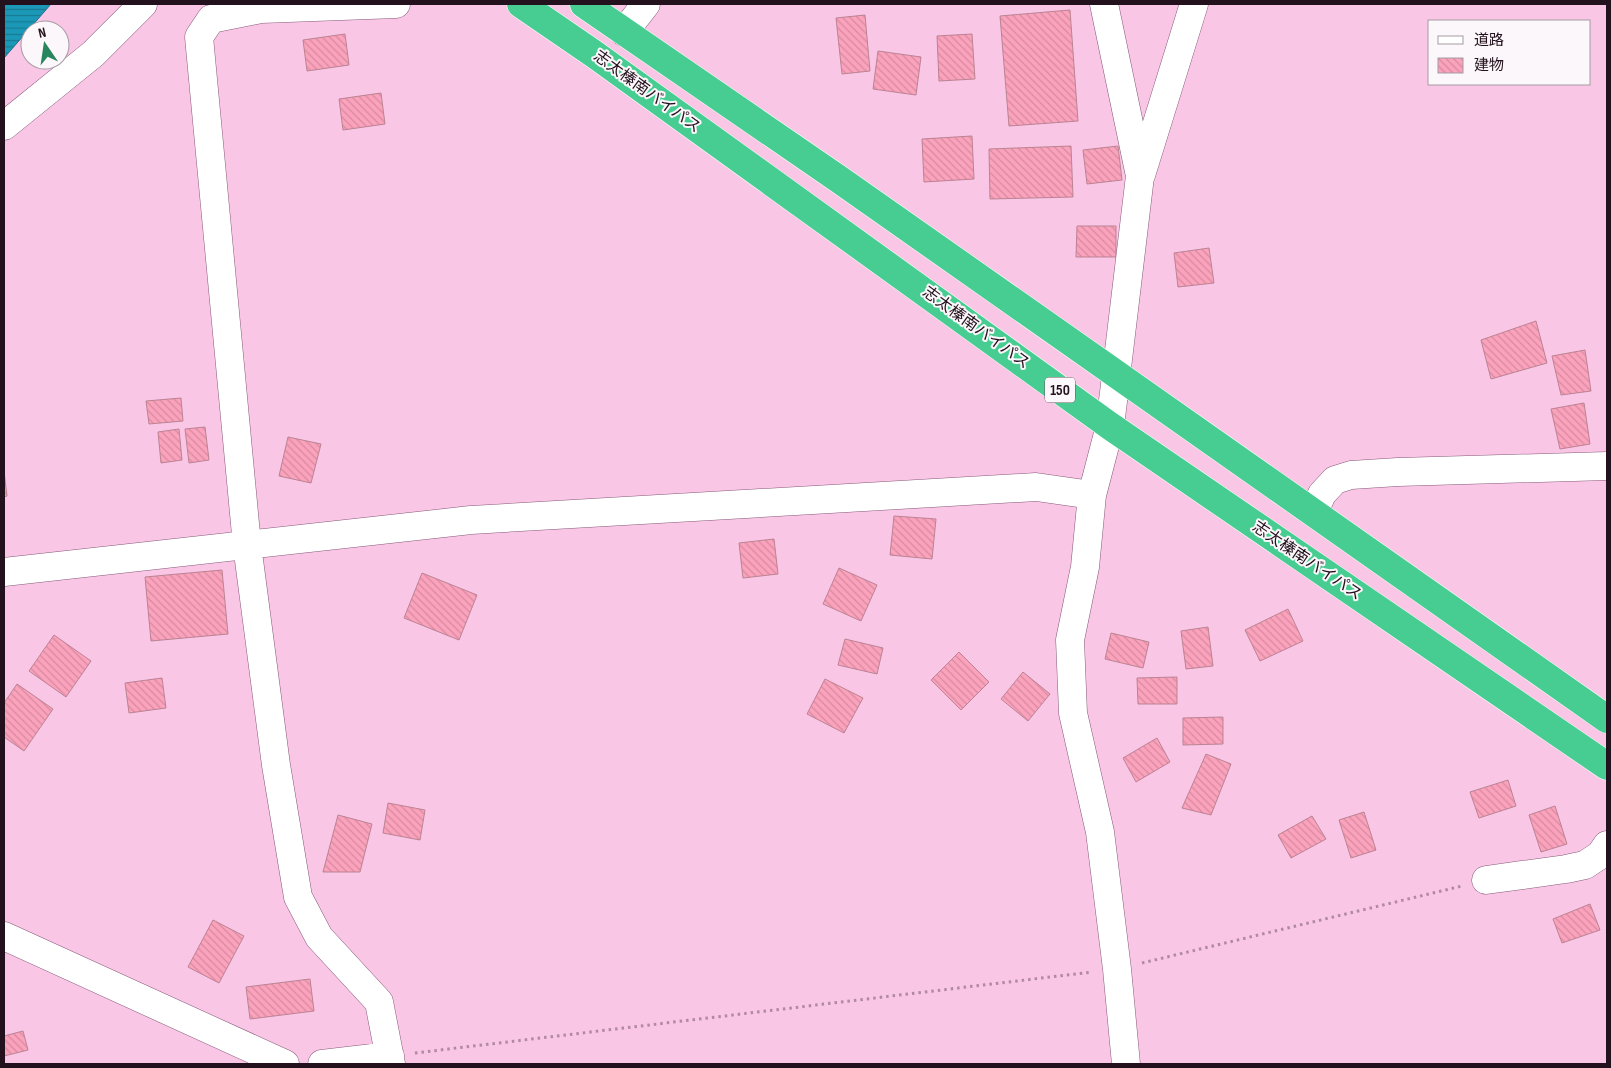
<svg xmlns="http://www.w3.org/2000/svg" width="1611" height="1068" viewBox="0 0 1611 1068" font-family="'Sofia Sans Condensed','Noto Sans JP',sans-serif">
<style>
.water{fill:url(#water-rules);stroke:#1d7089}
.building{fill:url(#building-back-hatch);stroke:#bb8393}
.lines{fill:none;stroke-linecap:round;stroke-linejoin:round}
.minor-casing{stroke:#875a78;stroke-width:29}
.highway-casing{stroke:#fff;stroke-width:29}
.path{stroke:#b189a2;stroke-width:3;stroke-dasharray:2.5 4;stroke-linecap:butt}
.minor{stroke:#fff;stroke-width:28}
.highway{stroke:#47cd92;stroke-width:28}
.labels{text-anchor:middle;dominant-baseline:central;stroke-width:4;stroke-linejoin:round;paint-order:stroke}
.shield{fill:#fcf7fa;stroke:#64575f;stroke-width:1}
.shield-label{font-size:15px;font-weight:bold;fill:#23121d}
.street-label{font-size:16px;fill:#23121d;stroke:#fcf7fa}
</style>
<defs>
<pattern id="water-rules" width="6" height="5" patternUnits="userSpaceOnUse" patternTransform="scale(1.25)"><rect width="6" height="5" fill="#1b98b7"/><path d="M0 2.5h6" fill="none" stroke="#187b94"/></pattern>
<pattern id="building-back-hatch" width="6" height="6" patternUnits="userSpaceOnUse" patternTransform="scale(1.25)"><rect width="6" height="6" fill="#fba2bc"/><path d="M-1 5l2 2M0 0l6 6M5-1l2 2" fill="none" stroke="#d78aa1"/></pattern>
</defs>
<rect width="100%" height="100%" fill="#f9c6e6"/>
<path class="water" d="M4 4H51L4 58Z"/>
<path class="building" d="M1070 10 1078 121 1009 126 1000 16Z
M865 15 870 71 842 74 836 18Z
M345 34 349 65 307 71 303 40Z
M972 34 975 79 939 81 937 36Z
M878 51 921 57 916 95 873 89Z
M381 93 385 124 343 130 339 99Z
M972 136 974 179 924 182 922 139Z
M1071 146 1073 197 990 199 989 149Z
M1118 146 1122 180 1087 184 1083 150Z
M1077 226H1116V257H1076Z
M1209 248 1214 283 1178 287 1174 253Z
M1536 321 1547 363 1491 379 1481 340Z
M1585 350 1591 391 1561 395 1552 356Z
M181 398 183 421 149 424 146 401Z
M1584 403 1590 444 1560 449 1551 409Z
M205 427 209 460 189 463 185 429Z
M179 429 182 460 161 463 158 432Z
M288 437 321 444 311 483 279 476Z
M4 471 7 496 4 497Z
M894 516 936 519 932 559 890 555Z
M774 539 778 574 743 578 739 543Z
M839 568 877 585 861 621 823 604Z
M222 570 228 634 151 641 145 577Z
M422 573 477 595 459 640 404 618Z
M1288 609 1303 641 1260 661 1245 630Z
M1208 627 1213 666 1186 669 1181 631Z
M1111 633 1149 642 1143 668 1105 659Z
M54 635 91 661 66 697 29 671Z
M845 639 883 648 877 674 838 665Z
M959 652 989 682 961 710 931 680Z
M1023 672 1050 694 1028 721 1001 699Z
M1177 677V704H1138L1137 678Z
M162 678 166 708 129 713 125 683Z
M825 679 863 698 844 733 807 714Z
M17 684 53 709 24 751 4 737V703Z
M1223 717V744L1183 745V718Z
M1157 738 1170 762 1136 782 1123 758Z
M1206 754 1231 764 1211 815 1182 808Z
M1508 780 1516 806 1479 818 1470 792Z
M388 803 425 810 420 840 383 833Z
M1555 806 1567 844 1541 852 1529 815Z
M1364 812 1376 850 1351 858 1339 820Z
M338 815 372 824 360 872H323Z
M1312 816 1326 839 1291 858 1278 835Z
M1590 904 1600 930 1562 943 1553 919Z
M213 920 244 936 219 983 188 967Z
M310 979 314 1011 250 1019 246 987Z
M23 1031 28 1050 4 1056V1036Z"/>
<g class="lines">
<g class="minor-casing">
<path id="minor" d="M1104 4 1140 176 1110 426 1092 495 1085 567 1070 640 1073 713 1100 832 1117 969 1126 1064
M624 32 646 4
M4 126 93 54 143 4
M1141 175 1194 4
M1314 512 1322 494 1335 480 1351 475 1398 472 1607 466
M4 572 471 520 1036 487 1092 495
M1486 880 1566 869 1585 865 1600 855 1607 845
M4 936 285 1064
M322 1064 390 1056
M391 1064 379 1002 319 937 298 897 276 765 247 545 199 37 211 19 261 9 396 4"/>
</g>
<g class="highway-casing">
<path id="highway" d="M521 4 594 54 1110 426 1607 766
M584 4 840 180 1607 719"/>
</g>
<path class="path" d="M1142 963 1462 886
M415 1053 1092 972"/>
<use href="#minor" class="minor"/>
<use href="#highway" class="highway"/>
</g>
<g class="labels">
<rect class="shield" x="1045" y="377.5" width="30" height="25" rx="4"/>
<g class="shield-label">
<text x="1060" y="390">150</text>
</g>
<g class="street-label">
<text transform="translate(647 92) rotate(36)">志太榛南バイパス</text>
<text transform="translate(976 328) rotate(36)">志太榛南バイパス</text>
<text transform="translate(1307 561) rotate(34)">志太榛南バイパス</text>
</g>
</g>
<rect width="1611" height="1068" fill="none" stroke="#23121d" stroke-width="10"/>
<rect x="1428" y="20" width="162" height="65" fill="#fcf7fa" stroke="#a59ba2"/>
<rect x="1438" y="36" width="25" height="8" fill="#ffffff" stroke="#a59ba2"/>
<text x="1474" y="45" font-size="15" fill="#23121d">道路</text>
<rect x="1438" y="58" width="25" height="15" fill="url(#building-back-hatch)" stroke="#a59ba2"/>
<text x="1474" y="70" font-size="15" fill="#23121d">建物</text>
<g transform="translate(45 45) rotate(347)"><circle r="24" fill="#fcf7fa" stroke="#a59ba2"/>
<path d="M0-4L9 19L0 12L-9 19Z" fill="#28855d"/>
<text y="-8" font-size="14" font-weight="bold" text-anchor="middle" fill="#23121d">N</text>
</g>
</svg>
